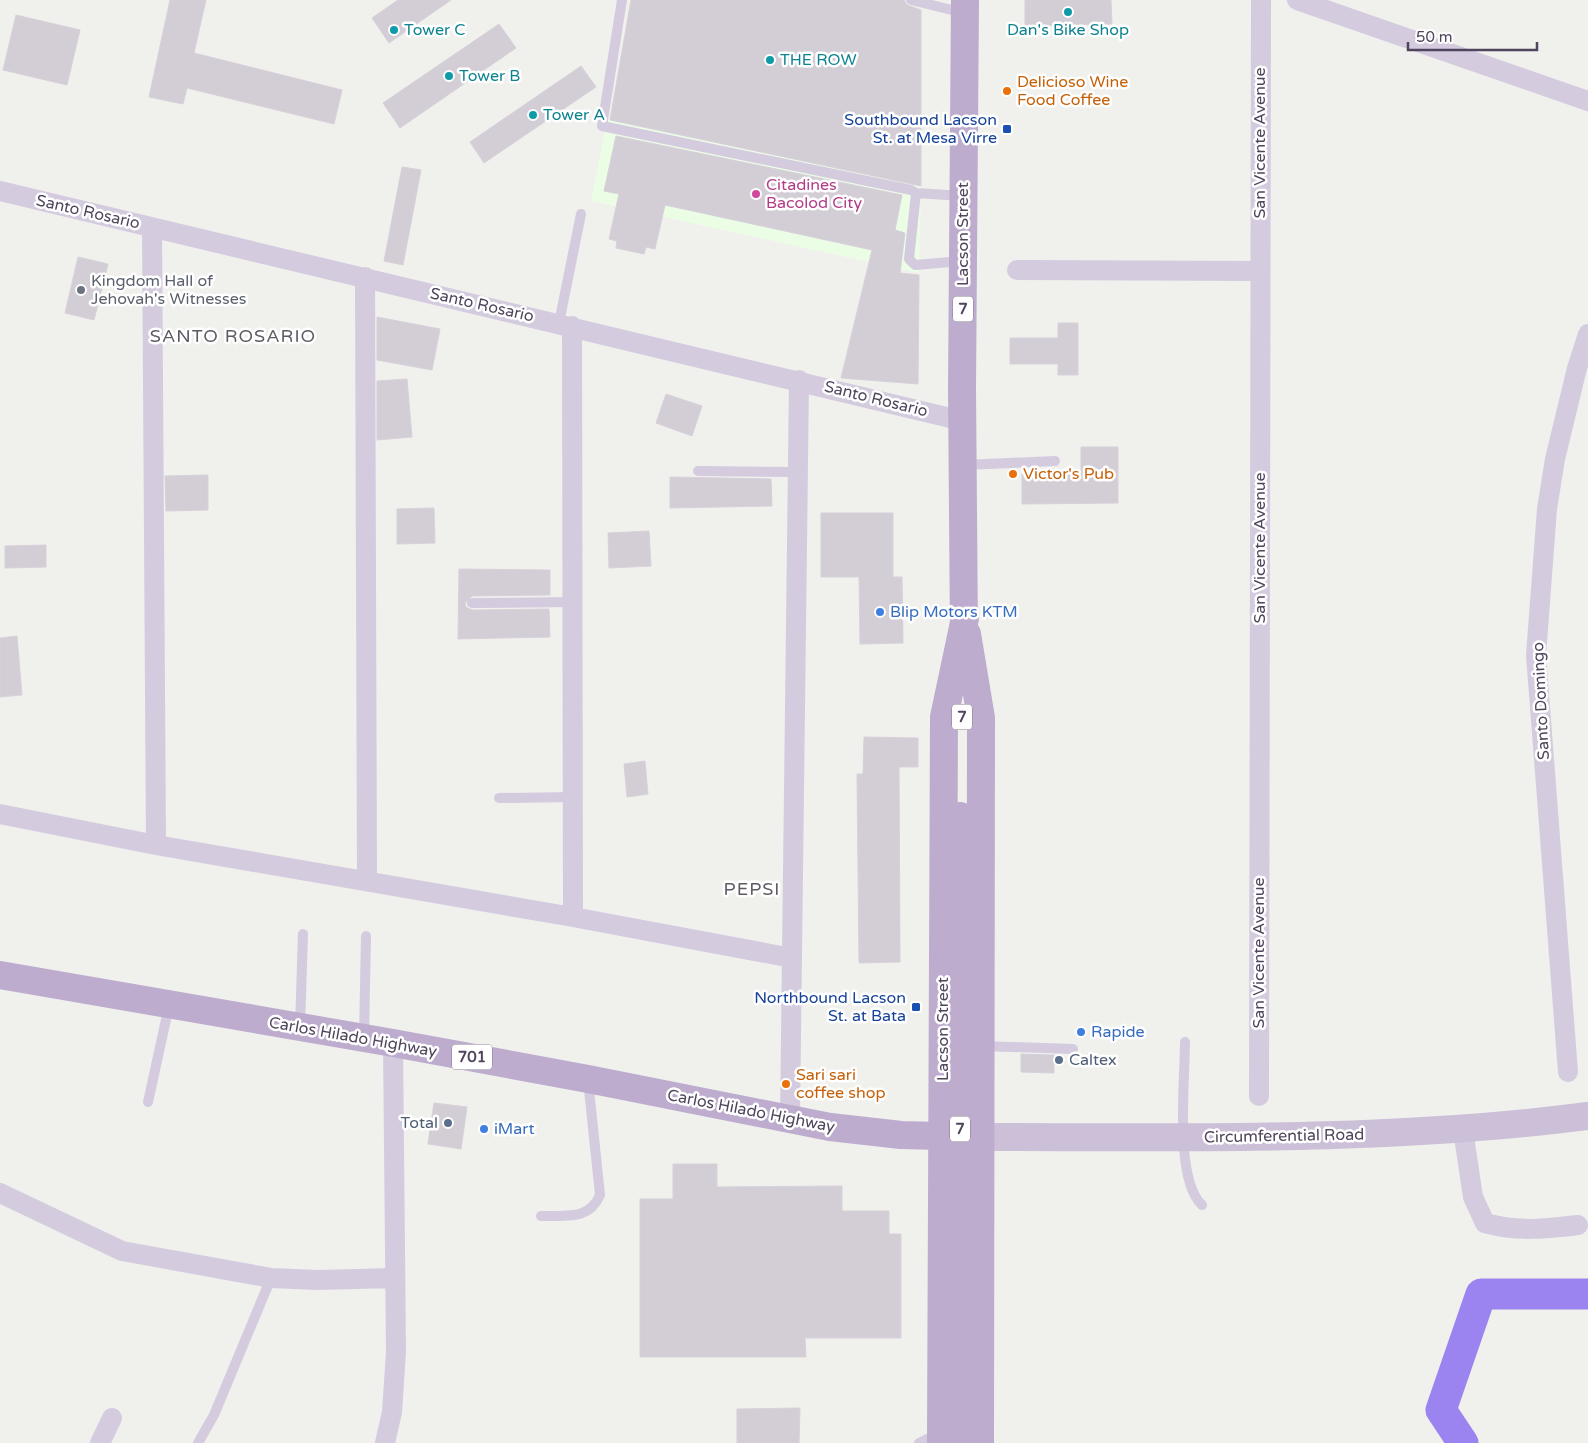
<svg xmlns="http://www.w3.org/2000/svg" width="1588" height="1443" viewBox="0 0 1588 1443" font-family="'Varela Round',sans-serif">
<style>
.commercial{fill:#ecfde5}
.lines{fill:none;stroke-linecap:round;stroke-linejoin:round}
.river{stroke:#9c84f0;stroke-width:31}
.building{fill:#d3cdd6;stroke:#d7d1da}
.lane{stroke:#d4cbdf;stroke-width:10}
.street{stroke:#d4cbdf;stroke-width:20}
.secondary{stroke:#ccbfd8;stroke-width:28}
.primary{stroke:#bdacce;stroke-width:28}
.primary-bridge{stroke:#bdacce;stroke-width:28}
.culture-dot{fill:#0f9aa8;stroke:#fff;stroke-width:2}
.food-dot{fill:#e8710a;stroke:#fff;stroke-width:2}
.transit-dot{fill:#1a4fb4;stroke:#fff;stroke-width:2}
.hotel-dot{fill:#d1479c;stroke:#fff;stroke-width:2}
.worship-dot{fill:#6b7280;stroke:#fff;stroke-width:2}
.shop-dot{fill:#3f7fe0;stroke:#fff;stroke-width:2}
.service-dot{fill:#5c6f8a;stroke:#fff;stroke-width:2}
.labels{text-anchor:middle;dominant-baseline:central;stroke-width:5;stroke-linejoin:round;paint-order:stroke}
.shield{fill:#fff;stroke:#847d8d;stroke-width:1}
.shield-label{font-size:15px;font-weight:bold;fill:#50455c}
.culture-label{font-size:16px;fill:#0d838f;stroke:#fff;text-anchor:start}
.food-label{font-size:16px;fill:#c56008;stroke:#fff;text-anchor:start}
.transit-label{font-size:16px;fill:#164399;stroke:#fff;text-anchor:end}
.street-label{font-size:16px;fill:#50455c;stroke:#fff}
.hotel-label{font-size:16px;fill:#b23c85;stroke:#fff;text-anchor:start}
.worship-label{font-size:16px;fill:#5b616d;stroke:#fff;text-anchor:start}
.shop-label{font-size:16px;fill:#366cbe;stroke:#fff;text-anchor:start}
.service-label{font-size:16px;fill:#4e5e75;stroke:#fff;text-anchor:start}
.neighbourhood-label{font-size:18px;letter-spacing:1px;fill:#5f5a63;stroke:#fff}
</style>
<rect width="100%" height="100%" fill="#f0f0ed"/>
<path class="commercial" d="M607 119 921 187 919 273 591 201Z"/>
<g class="lines">
<path class="river" d="M1463 1443 1441 1410 1481 1294H1588"/>
</g>
<path class="building" d="M170 0H206L194 53 342 90 334 124 187 88 183 104 149 97Z
M398 0H451L389 43 372 18Z
M631 0H904L907 5 921 10V186L610 120Z
M1025 0H1111L1112 24 1025 26Z
M16 15 80 30 67 85 3 70Z
M499 24 516 48 400 128 383 103Z
M581 66 596 87 484 163 470 142Z
M616 136 902 195 895 230 905 233 900 273 919 275 918 384 841 378 872 250 665 205 655 249 646 247 644 254 616 248 617 241 609 239 619 194 604 191Z
M402 167 421 170 403 265 384 261Z
M78 257 108 264 94 320 65 313Z
M377 317 440 329 432 370 377 360Z
M1058 323H1078V375H1058V364H1010V338H1058Z
M407 379 412 437 377 440V381Z
M666 394 702 406 692 436 656 423Z
M1081 447H1118V503L1022 504V474H1081Z
M208 475V510L166 511 165 476Z
M670 477 771 479 772 506 670 508Z
M434 508 435 543 397 544V509Z
M821 513H893V577H902L903 643 860 644 859 577H821Z
M649 531 651 566 609 568 608 533Z
M46 545V567L5 568V546Z
M459 569 550 570V595L472 596 465 603 466 607 472 610 549 609 550 637 458 639Z
M17 636 22 695 0 697V638Z
M864 737 918 738V767H899L900 962 859 963 857 774H863Z
M645 761 648 794 627 797 624 764Z
M1021 1054 1054 1055V1073L1021 1072Z
M434 1103 467 1107 461 1149 428 1144Z
M673 1164H717V1187L842 1186V1211H889V1234H901V1338H805L806 1357H640V1199H673Z
M800 1408 799 1443H737V1409Z"/>
<g class="lines">
<path class="lane" d="M622 0 602 126 911 190 916 193 909 259 915 265 962 261
M911 0 964 13
M916 193 962 196
M559 323 581 214
M964 465 1055 461
M698 471 798 472
M472 603 574 602
M499 798 574 797
M300 1027 303 934
M364 1037 366 936
M1185 1042C1185 1081 1174 1179 1202 1205
M982 1046 1073 1049
M148 1102 169 1006
M541 1216C565 1215 589 1221 600 1195L588 1080
M198 1443 214 1415 271 1278
M919 1443 938 1434"/>
<path class="street" d="M1297 0 1588 101
M0 191 963 421
M152 227 156 845
M1017 270 1260 271
M365 277 367 880
M0 814 156 845 573 917 572 326
M573 917 792 958
M1568 1072 1536 655 1547 509 1555 459 1577 368 1588 334
M1259 1096 1261 0
M790 1119 799 380
M1463 1130 1473 1197 1485 1223C1517 1232 1545 1229 1578 1225
M0 1193 122 1251 271 1278 317 1280 395 1278
M100 1443 112 1418
M385 1443 392 1412 396 1352 393 1043"/>
<path class="secondary" d="M979 1137C1183 1137 1386 1142 1588 1116"/>
<path class="primary" d="M967 634 981 718 980 1443
M964 635 962 387 965 0
M0 975 393 1043 588 1079 830 1127 901 1135 979 1137
M941 1443 944 717 965 618"/>
<path class="primary-bridge" d="M960 1443V816"/>
</g>
<g class="culture-dot">
<circle cx="1068" cy="12" r="5"/>
<circle cx="394" cy="30" r="5"/>
<circle cx="770" cy="60" r="5"/>
<circle cx="449" cy="76" r="5"/>
<circle cx="533" cy="115" r="5"/>
</g>
<g class="food-dot">
<circle cx="1007" cy="91" r="5"/>
<circle cx="1013" cy="474" r="5"/>
<circle cx="786" cy="1084" r="5"/>
</g>
<g class="transit-dot">
<rect x="1002" y="124" width="10" height="10" rx="2.5"/>
<rect x="911" y="1002" width="10" height="10" rx="2.5"/>
</g>
<circle class="hotel-dot" cx="756" cy="194" r="5"/>
<circle class="worship-dot" cx="81" cy="290" r="5"/>
<g class="shop-dot">
<circle cx="880" cy="612" r="5"/>
<circle cx="1081" cy="1032" r="5"/>
<circle cx="484" cy="1129" r="5"/>
</g>
<g class="service-dot">
<circle cx="1059" cy="1060" r="5"/>
<circle cx="448" cy="1123" r="5"/>
</g>
<g class="labels">
<g class="shield">
<rect x="953" y="296.5" width="20" height="25" rx="4"/>
<rect x="952" y="704.5" width="20" height="25" rx="4"/>
<rect x="452" y="1044.5" width="40" height="25" rx="4"/>
<rect x="950" y="1116.5" width="20" height="25" rx="4"/>
</g>
<g class="shield-label">
<text x="963" y="309">7</text>
<text x="962" y="717">7</text>
<text x="472" y="1057">701</text>
<text x="960" y="1129">7</text>
</g>
<g class="culture-label">
<text x="404" y="30">Tower C</text>
<text x="1068" y="30" text-anchor="middle">Dan's Bike Shop</text>
<text x="780" y="60">THE ROW</text>
<text x="459" y="76">Tower B</text>
<text x="543" y="115">Tower A</text>
</g>
<g class="food-label">
<text x="1017" y="82">Delicioso Wine<tspan x="1017" dy="18">Food Coffee</tspan></text>
<text x="1023" y="474">Victor's Pub</text>
<text x="796" y="1075">Sari sari<tspan x="796" dy="18">coffee shop</tspan></text>
</g>
<g class="transit-label">
<text x="997" y="120">Southbound Lacson<tspan x="997" dy="18">St. at Mesa Virre</tspan></text>
<text x="906" y="998">Northbound Lacson<tspan x="906" dy="18">St. at Bata</tspan></text>
</g>
<g class="street-label">
<text transform="translate(1260 143) rotate(-90)">San Vicente Avenue</text>
<text transform="translate(88 212) rotate(13)">Santo Rosario</text>
<text transform="translate(963 234) rotate(-90)">Lacson Street</text>
<text transform="translate(482 305) rotate(13)">Santo Rosario</text>
<text transform="translate(876 399) rotate(14)">Santo Rosario</text>
<text transform="translate(1260 548) rotate(-90)">San Vicente Avenue</text>
<text transform="translate(1541 701) rotate(-93)">Santo Domingo</text>
<text transform="translate(1259 953) rotate(-90)">San Vicente Avenue</text>
<text transform="translate(943 1029) rotate(-90)">Lacson Street</text>
<text transform="translate(353 1037) rotate(10)">Carlos Hilado Highway</text>
<text transform="translate(751 1111) rotate(11)">Carlos Hilado Highway</text>
<text transform="translate(1284 1136) rotate(-1)">Circumferential Road</text>
</g>
<g class="hotel-label">
<text x="766" y="185">Citadines<tspan x="766" dy="18">Bacolod City</tspan></text>
</g>
<g class="worship-label">
<text x="91" y="281">Kingdom Hall of<tspan x="91" dy="18">Jehovah's Witnesses</tspan></text>
</g>
<g class="shop-label">
<text x="890" y="612">Blip Motors KTM</text>
<text x="1091" y="1032">Rapide</text>
<text x="494" y="1129">iMart</text>
</g>
<g class="service-label">
<text x="1069" y="1060">Caltex</text>
<text x="438" y="1123" text-anchor="end">Total</text>
</g>
<g class="neighbourhood-label">
<text x="233" y="336">SANTO ROSARIO</text>
<text x="752" y="889">PEPSI</text>
</g>
</g>
<path d="M1408 42v8h129v-8" fill="none" stroke="#50455c" stroke-width="2.5"/>
<text x="1416" y="42" font-size="15" fill="#50455c" stroke="#ffffff" stroke-width="4" paint-order="stroke">50 m</text>
</svg>
